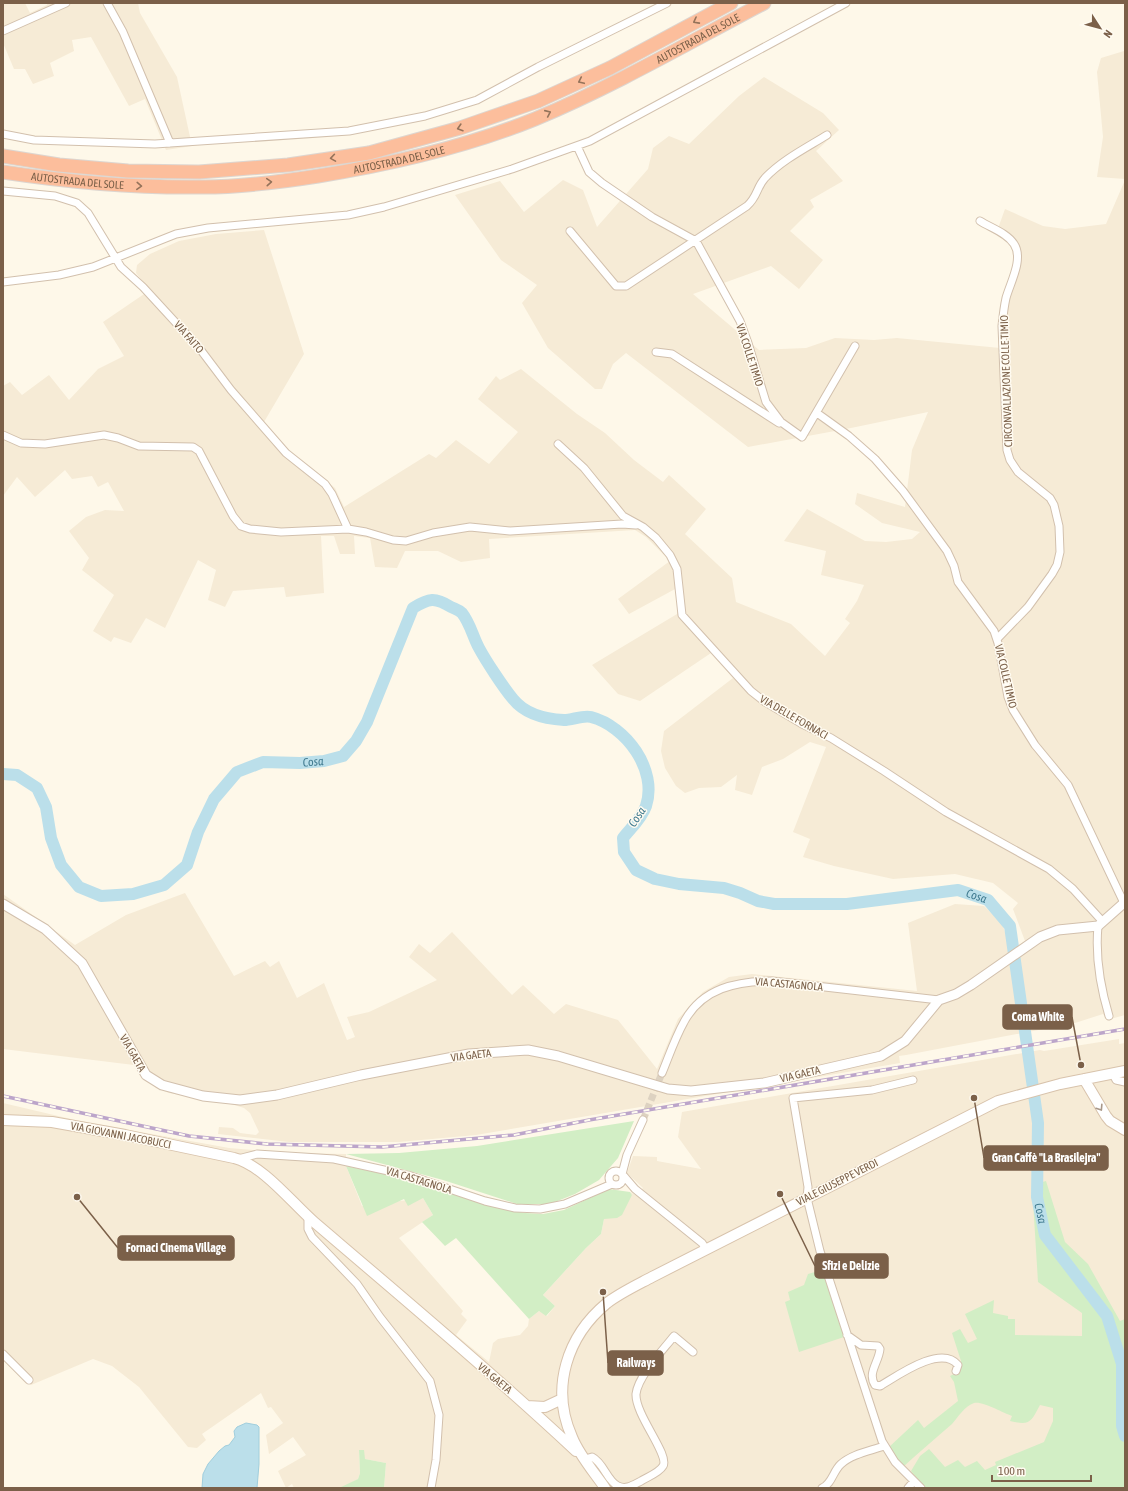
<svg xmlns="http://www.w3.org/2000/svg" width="1128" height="1491" viewBox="0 0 1128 1491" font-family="'Asap Condensed',sans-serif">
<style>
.residential{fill:#f6ebd6}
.green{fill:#d2eec5}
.water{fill:#bbdfea;stroke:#a0cedd}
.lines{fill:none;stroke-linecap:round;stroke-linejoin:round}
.river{stroke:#bbdfea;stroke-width:12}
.minor-tunnel{stroke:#ddd2c1;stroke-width:7;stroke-dasharray:7 3.5;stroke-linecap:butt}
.minor-casing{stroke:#d2c0ad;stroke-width:9}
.tertiary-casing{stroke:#d2c0ad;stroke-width:11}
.secondary-casing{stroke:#d8c3ac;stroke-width:12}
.motorway-casing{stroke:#ddd6d0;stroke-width:15}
.minor{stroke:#fff;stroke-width:7}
.tertiary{stroke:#fff;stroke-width:9}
.secondary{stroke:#fff;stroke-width:10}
.motorway{stroke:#fcbe9c;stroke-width:13}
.rail-casing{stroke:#bca5ca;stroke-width:3.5}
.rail{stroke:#fffbf1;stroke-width:2;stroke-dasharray:6;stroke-linecap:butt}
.oneway{stroke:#95735a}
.oneway2{stroke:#a99889}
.labels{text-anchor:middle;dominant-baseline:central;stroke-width:3;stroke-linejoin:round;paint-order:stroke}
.street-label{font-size:11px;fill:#7b6049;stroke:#fffbf1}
.water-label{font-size:12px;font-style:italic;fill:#417b90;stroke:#fffbf1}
.leader{fill:none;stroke:#7b6049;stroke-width:1.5}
.callout-dot{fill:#7b6049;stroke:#fffbf1;stroke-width:1.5}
.callout{fill:#7b6049;stroke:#7b6049;stroke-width:1.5}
.callout-label{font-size:12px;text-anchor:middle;font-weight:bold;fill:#fff}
</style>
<rect width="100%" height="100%" fill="#fef8e9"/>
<path class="residential" d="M3 3H25L30 13 47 5V3H138L140 13 177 77 192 146 166 150 145 99 129 106 91 37 72 40 74 51 50 63 54 76 33 84 25 69H14L3 43Z
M1125 20V179L1097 177 1103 137 1097 72 1101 58 1124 51Z
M764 77 823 113 839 130 816 151 843 181 810 200 814 207 790 231 823 260 799 289 771 266 693 294 759 350 806 348 835 338 874 340 897 338 1000 348V315L1004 293 1013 267 1014 253 1010 244 996 234 1005 209 1043 226 1065 229 1106 224 1125 180V1015L1107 1020 1103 1014 1075 1023 906 1055 899 1056 900 1063 476 1135 399 1142H289L218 1134 219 1127 233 1128 240 1133 256 1135 259 1132 250 1113 244 1108 231 1104 169 1093 156 1088 134 1065 3 1049V894L75 945 126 915 185 893 234 976 265 961 270 967 279 961 297 998 324 983 347 1040 355 1037 347 1017 369 1012 437 980 409 957 419 944 430 953 452 932 512 995 523 985 554 1014 566 1004 618 1020 657 1069 678 1019 703 992 729 977 752 974 917 991 908 923 955 904 984 906 1002 923 1011 950 1025 941 1013 909 1018 903 993 883 955 874 893 879 834 866 803 857 810 839 793 832 826 747 810 742 783 759 762 767 752 795 735 790 737 775 721 787 699 788 685 793 676 786 665 768 661 751 664 731 733 678 711 653 640 701 618 694 592 665 677 614V588L629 614 618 599 670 561 646 537 635 530 489 539 490 558 461 562 438 551H405L397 568 375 567 370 538 354 536 355 554H340L334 536H321L324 593 286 597 284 587 233 591 225 607 208 600 216 570 198 560 165 628 146 618 131 643 114 637 111 642 93 631 114 595 82 570 89 558 69 531 86 517 105 510 124 511 108 482 98 487 92 476 72 479 65 470 35 497 17 477 3 496V386L10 382 22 395 49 375 69 400 98 369 124 356 103 322 150 290 136 273 137 265 150 254 179 241 216 234 264 230 304 354 264 422 290 452 335 488 344 507 429 454 436 458 456 440 489 464 518 432 478 399 496 376 500 380 521 369 577 414 605 433 634 460 663 482 669 475 706 509 685 534 732 578 736 602 791 624 825 656 850 623 845 619 857 601 864 585 821 575 826 551 784 541 807 509 865 541 886 542 912 539 920 532 882 523 855 504 857 493 905 507 912 450 928 412 851 428 748 447 626 353 613 364 602 389H595L548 348 522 303 537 285 501 260 455 195 500 181 524 212 563 180 583 190 597 227 648 169 653 148 669 136 689 144 739 96Z
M1119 1039V1044L1125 1043V1488H384L386 1463 365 1459 359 1450 360 1473 358 1479 345 1486 339 1488H294L292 1484 286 1488 278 1471 306 1455 293 1437 269 1454 266 1435 283 1423 271 1407 268 1408 261 1393 202 1434 206 1440 197 1448 188 1447 139 1387 112 1366 93 1359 31 1385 3 1359V1103L75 1120 229 1148 288 1153 346 1154V1166L362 1206 423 1198 433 1215 399 1238 463 1311 461 1314 467 1320 456 1335 489 1362 493 1343 498 1339 520 1335 528 1326 529 1319 539 1311 547 1316 555 1306 543 1295 586 1248 601 1234 604 1219 632 1195 630 1192 636 1195 643 1188 627 1173 633 1156 657 1157V1161L701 1169 678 1137 682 1112 1040 1050 1044 1051Z"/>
<path class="green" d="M634 1121 618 1158 599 1180 575 1194 550 1204H517L443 1180 346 1154 399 1153 477 1146Z
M346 1166 403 1178 483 1204 525 1213 543 1214 564 1210 609 1189 630 1192 632 1195 622 1215 617 1218 604 1219 601 1234 586 1248 543 1295 555 1306 546 1316 539 1311 529 1319 456 1238 445 1246 422 1222 433 1215 423 1198 408 1206 404 1199 367 1216Z
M1046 1181 1065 1242 1088 1264 1120 1321 1125 1319V1488H925L911 1471 920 1456 929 1449 945 1467 958 1460 965 1467 977 1461 985 1470 996 1465 995 1462 1044 1442 1053 1421V1408L1040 1405C1031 1422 1030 1426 1010 1421L1012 1416C1003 1413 983 1401 974 1403 965 1406 958 1417 952 1424 936 1438 919 1452 903 1467L888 1448 918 1420 924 1428 958 1401 954 1382 950 1376 960 1371 961 1361 952 1333 960 1329 968 1343 977 1339 965 1314 994 1300 993 1313 1008 1316V1319H1015V1335L1082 1336V1313L1038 1282 1032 1185Z
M822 1270 844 1337 799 1352 785 1302 790 1300 788 1292 804 1285 808 1274Z
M359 1450H364L365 1459 386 1463 384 1488H339L358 1479 360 1473Z"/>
<path class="water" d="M246 1423 257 1425 259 1427V1464L257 1488H202L203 1474 208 1464 219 1451 225 1446 229 1445 235 1437 234 1431 237 1427Z"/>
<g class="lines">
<path class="river" id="s1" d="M3 774 17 775 37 788 46 807 51 838 61 865 79 887 101 896 133 894 164 885 187 865 198 832 214 799 237 772 263 762 300 763 324 761 343 756 356 741 367 722 413 608C429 598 435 597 451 607 455 609 459 610 462 613 470 623 473 637 479 648 486 661 503 687 513 699 525 714 545 719 564 720 572 720 583 715 591 717 626 726 658 770 646 806 642 818 631 828 623 838L624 852 636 870 655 879 679 884 724 888 740 893 758 901 774 904H847L958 890 988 900 1010 926 1038 1123 1037 1197 1045 1235 1107 1316 1122 1364V1426L1125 1436"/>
<path class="minor-tunnel" d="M643 1120 662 1073"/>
<g class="minor-casing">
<path id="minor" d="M107 3 123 32 170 143
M3 31 66 3
M3 134 34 140 155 144 349 131 425 116 477 100 538 67 667 3
M577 146 589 172 602 183 652 217 696 241 740 321 748 343 766 402 781 422 802 437 855 346
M3 191 55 196 77 203 88 213 121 267 143 287 200 349 231 390 286 453 325 484 332 494 348 529
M980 221C991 228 1007 233 1014 244 1024 259 1010 283 1006 298 1004 307 1003 316 1002 326L1007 450 1010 460 1018 472 1050 498 1054 505 1059 526 1060 552 1057 565 1052 574 1028 607 997 639
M570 231 616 286H626L747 206C758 196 756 188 765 178 782 160 806 148 827 135
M3 282 59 275 93 267 176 234 208 228 348 215 384 207 512 169 590 141 846 3
M656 352 672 354 779 423
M817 413 849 436 875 459 903 491 947 551 954 566 958 582 994 631 998 643 1008 697 1013 710 1035 745 1068 785 1124 903
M3 435 21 443 45 444 104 435 118 438 139 446 193 447 199 451 233 516 241 526 250 529 281 532 348 529 366 532 393 540 406 541 433 533 470 527 510 531 622 524 636 525
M558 444 584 468 623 516 643 527 656 538 670 555 677 569 682 615 751 691 765 702 802 724 831 738 884 771 946 812 1049 869 1073 889 1103 922
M1098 926C1095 958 1100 986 1109 1016
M662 1073C669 1056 675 1038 684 1022 702 988 737 981 772 981L939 1000
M1113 1074 1116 1080 1125 1082
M238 1159 257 1154 334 1159 411 1176 485 1201 515 1208 540 1209 565 1204 612 1184
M609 1178a7 7 0 1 1 14 0a7 7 0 1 1-14 0Z
M622 1174 627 1155 643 1120
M623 1175 635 1189 702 1243 706 1249
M308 1217V1229L312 1237 357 1284 380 1317 430 1381 439 1415 436 1460 431 1488
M847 1335 861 1345 878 1346 880 1349C879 1362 867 1373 875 1385L880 1386C897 1376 941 1344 958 1365L956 1371
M3 1354 29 1380
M585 1459 592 1457C604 1463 607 1481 618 1486 626 1490 633 1485 641 1481 647 1477 659 1473 663 1466 670 1455 635 1415 636 1394 638 1376 663 1350 674 1336L693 1352
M914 1481 921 1488
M822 1488C832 1484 833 1471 841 1464 852 1454 870 1451 884 1446
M908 1488 914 1481 895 1462 882 1441 820 1251 807 1198 808 1187 793 1098 872 1090 913 1080"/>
</g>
<g class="tertiary-casing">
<path id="tertiary" d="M3 904 45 929 82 963 146 1075 162 1085 203 1096 240 1100 277 1095 361 1075 469 1054 528 1050 558 1056 668 1089 691 1091 764 1083 881 1056 905 1041 939 1000 956 994 971 985 1040 937 1058 930 1098 926 1125 902"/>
</g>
<g class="secondary-casing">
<path id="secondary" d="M1084 1079 1106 1116 1110 1121 1125 1130
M3 1120 52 1122 125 1135 234 1158C264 1166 291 1202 314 1222 402 1297 491 1372 576 1451
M527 1406 545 1407 562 1399
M605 1488C594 1472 579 1455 572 1437 550 1388 567 1336 607 1303 620 1293 637 1285 652 1277L998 1101 1060 1084 1125 1071"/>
</g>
<g class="motorway-casing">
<g id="motorway">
<path d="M3 156 59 165 128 171 199 172 288 165 369 153 460 128 538 101 610 68 731 3"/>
<path id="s2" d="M3 172C69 182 135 188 203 187 241 187 280 182 318 176 392 164 466 147 535 119 614 86 688 43 764 3"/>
</g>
</g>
<use href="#minor" class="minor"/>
<use href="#tertiary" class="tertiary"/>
<use href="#secondary" class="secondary"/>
<use href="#motorway" class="motorway"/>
<g class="rail-casing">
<path id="rail" d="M3 1096 189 1136 267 1144 382 1147 514 1135 589 1120 1125 1029"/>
</g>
<use href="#rail" class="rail"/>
</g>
<defs><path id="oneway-chevron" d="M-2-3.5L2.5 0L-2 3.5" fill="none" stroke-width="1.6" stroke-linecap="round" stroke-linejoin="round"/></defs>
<g class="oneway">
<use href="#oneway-chevron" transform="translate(696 21) rotate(152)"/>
<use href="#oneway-chevron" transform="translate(581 81) rotate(155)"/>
<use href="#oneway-chevron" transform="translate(548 113) rotate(-24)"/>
<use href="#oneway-chevron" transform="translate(460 128) rotate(163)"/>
<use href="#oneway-chevron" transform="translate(333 158) rotate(171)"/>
<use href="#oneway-chevron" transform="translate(269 182) rotate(-4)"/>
<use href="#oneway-chevron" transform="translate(139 186) rotate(3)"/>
</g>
<use class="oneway2" href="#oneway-chevron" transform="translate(1100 1108) rotate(57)"/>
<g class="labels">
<g class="street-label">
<text stroke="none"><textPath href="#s2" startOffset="723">AUTOSTRADA DEL SOLE</textPath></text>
<text stroke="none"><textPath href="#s2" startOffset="399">AUTOSTRADA DEL SOLE</textPath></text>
<text stroke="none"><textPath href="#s2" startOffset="75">AUTOSTRADA DEL SOLE</textPath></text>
<text transform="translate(189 337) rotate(49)">VIA FAITO</text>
<text transform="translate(750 355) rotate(72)">VIA COLLE TIMIO</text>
<text transform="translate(1006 381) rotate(-92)">CIRCONVALLAZIONE COLLE TIMIO</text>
<text transform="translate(1006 676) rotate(77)">VIA COLLE TIMIO</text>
<text transform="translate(794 717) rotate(30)">VIA DELLE FORNACI</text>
<text transform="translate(789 984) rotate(5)">VIA CASTAGNOLA</text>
<text transform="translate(133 1053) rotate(60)">VIA GAETA</text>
<text transform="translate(471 1055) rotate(-7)">VIA GAETA</text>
<text transform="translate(800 1074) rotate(-13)">VIA GAETA</text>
<text transform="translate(121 1135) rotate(11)">VIA GIOVANNI JACOBUCCI</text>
<text transform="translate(419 1180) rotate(17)">VIA CASTAGNOLA</text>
<text transform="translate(837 1182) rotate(-27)">VIALE GIUSEPPE VERDI</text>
<text transform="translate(495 1378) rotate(40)">VIA GAETA</text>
</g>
<g class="water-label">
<text stroke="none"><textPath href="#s1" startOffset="451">Cosa</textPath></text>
<text transform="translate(637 817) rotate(-56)">Cosa</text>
<text stroke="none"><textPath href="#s1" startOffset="1423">Cosa</textPath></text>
<text stroke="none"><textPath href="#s1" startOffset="1759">Cosa</textPath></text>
</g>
</g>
<path class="leader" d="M1081 1065L1072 1017M974 1098L984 1158M77 1197L118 1248M780 1194L815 1266M603 1292L608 1363"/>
<g class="callout-dot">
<circle cx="1081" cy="1065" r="4"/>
<circle cx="974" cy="1098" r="4"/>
<circle cx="77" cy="1197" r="4"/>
<circle cx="780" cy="1194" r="4"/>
<circle cx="603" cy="1292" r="4"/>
</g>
<g class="callout">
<rect x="1003" y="1005" width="69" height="24" rx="4"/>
<rect x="984" y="1146" width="124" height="24" rx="4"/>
<rect x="118" y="1236" width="116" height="24" rx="4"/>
<rect x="815" y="1254" width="73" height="24" rx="4"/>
<rect x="608" y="1351" width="55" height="24" rx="4"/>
</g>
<g class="callout-label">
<text x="1038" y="1021">Coma White</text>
<text x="1046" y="1162">Gran Caffè "La Brasilejra"</text>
<text x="176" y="1252">Fornaci Cinema Village</text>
<text x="851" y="1270">Sfizi e Delizie</text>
<text x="636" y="1367">Railways</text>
</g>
<rect width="1128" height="1491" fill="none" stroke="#7b6049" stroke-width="8"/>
<g transform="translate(1100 28) rotate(126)" stroke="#fffbf1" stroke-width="3" paint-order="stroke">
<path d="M0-3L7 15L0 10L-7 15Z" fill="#7b6049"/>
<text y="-6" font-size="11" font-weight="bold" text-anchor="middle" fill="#7b6049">N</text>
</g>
<path d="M992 1475v6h99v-6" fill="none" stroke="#7b6049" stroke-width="2"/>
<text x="998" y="1475" font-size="12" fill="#7b6049" stroke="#fffbf1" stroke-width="3" paint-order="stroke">100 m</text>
</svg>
